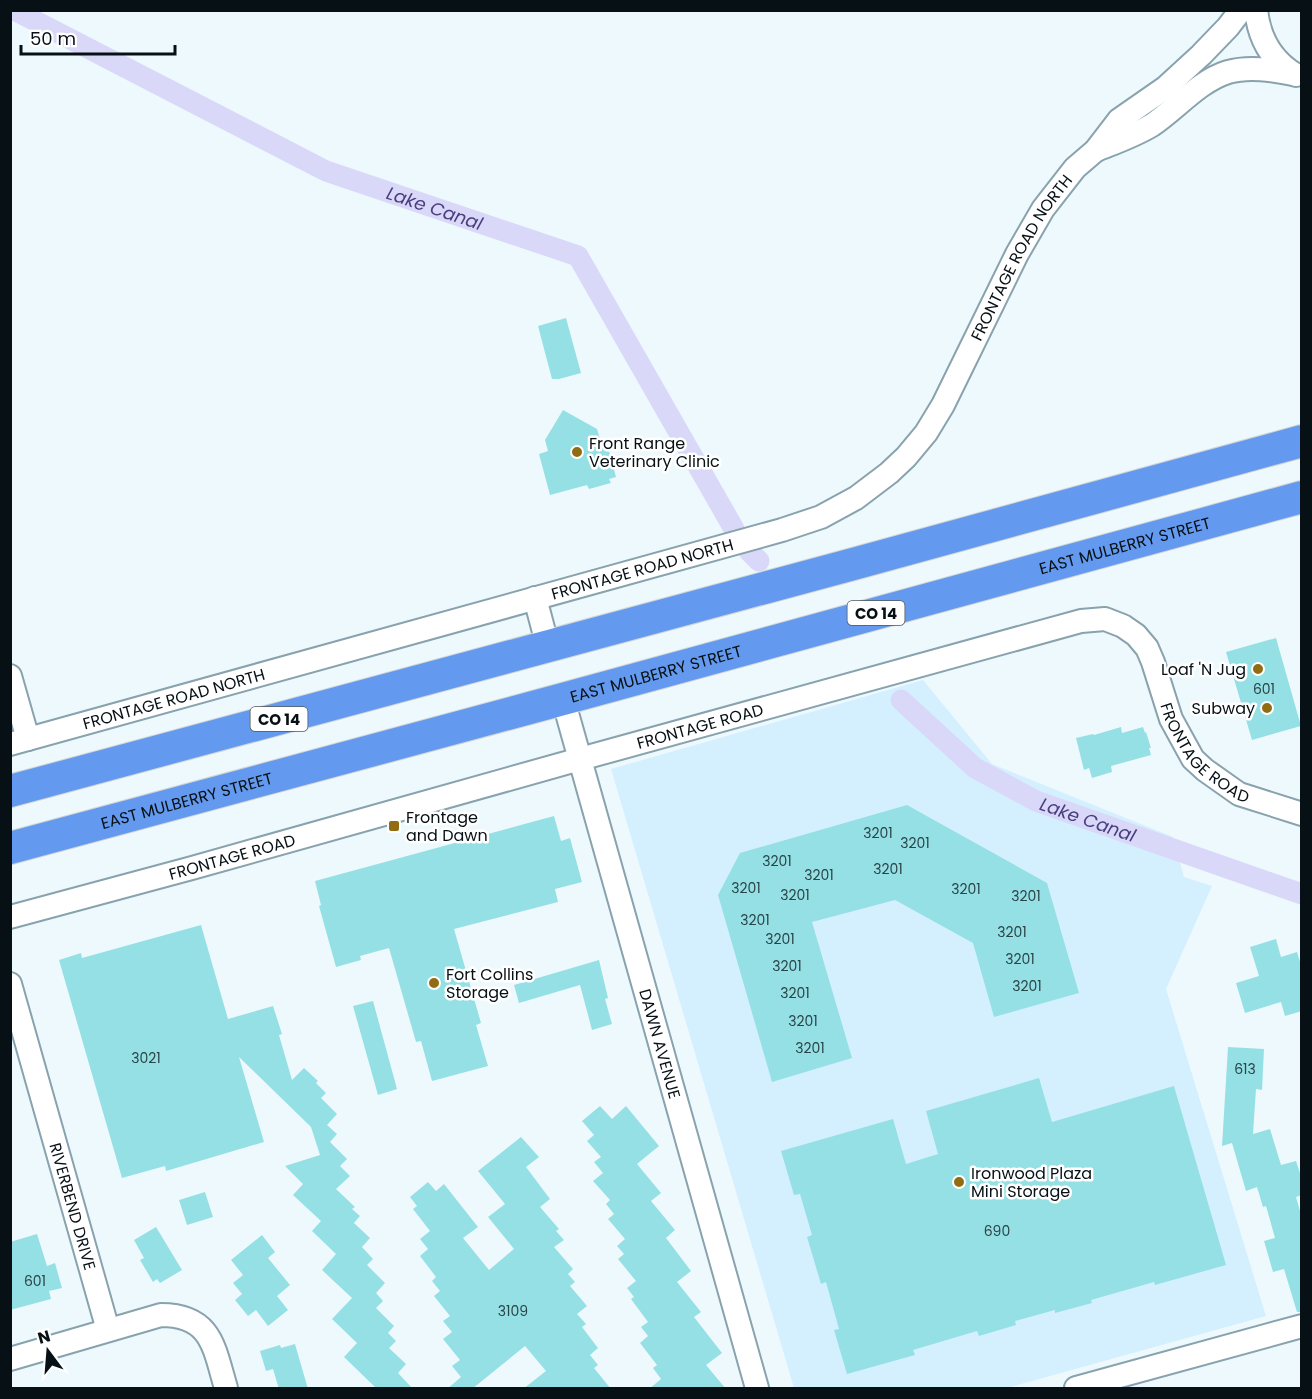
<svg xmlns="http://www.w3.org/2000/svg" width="1312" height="1399" viewBox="0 0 1312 1399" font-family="Poppins,sans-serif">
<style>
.built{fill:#d4f0fe}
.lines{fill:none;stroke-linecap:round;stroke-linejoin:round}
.canal{stroke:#dad8f9;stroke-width:21}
.building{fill:#95e0e4}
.minor-casing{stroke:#88a2ae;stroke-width:26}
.highway-casing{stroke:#d2d4d5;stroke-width:34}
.minor{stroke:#fff;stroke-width:22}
.highway{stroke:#6399ee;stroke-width:32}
.poi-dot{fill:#916c13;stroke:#fff;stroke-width:2}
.labels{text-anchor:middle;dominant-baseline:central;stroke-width:5;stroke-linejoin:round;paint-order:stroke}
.number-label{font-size:14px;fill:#2a4448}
.shield{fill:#fff;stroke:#51585a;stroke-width:1.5}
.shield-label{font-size:15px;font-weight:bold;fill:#071014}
.street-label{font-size:16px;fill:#071014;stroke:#fff}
.poi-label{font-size:16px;fill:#071014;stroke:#fff;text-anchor:start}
.water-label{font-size:18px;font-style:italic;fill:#493f7f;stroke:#fff}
</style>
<rect width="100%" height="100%" fill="#eef9fe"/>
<path class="built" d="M923 680 992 764 1173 837 1184 877 1212 886 1166 989 1266 1316 1007 1388H794L611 769Z"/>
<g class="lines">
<g class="canal">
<path id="s1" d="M14 10 326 171 578 256 734 529"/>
<path d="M749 551 759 561"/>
<path id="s2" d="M901 700 975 768 1036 801 1302 894"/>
</g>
</g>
<path class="building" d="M566 318 581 373 559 379H552L538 326Z
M563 410 597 429 603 448 608 447 616 477 609 479 611 483 589 489 587 485 550 495 539 454 548 451 545 440Z
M1276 638 1301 726 1252 740 1226 652Z
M1121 727 1122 733 1143 727 1145 733 1146 732 1151 748H1149L1151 755 1111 766 1112 772 1092 778 1089 768 1084 770 1076 738 1093 734 1094 735Z
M907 805 1047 883 1079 993 994 1017 973 943 895 900 812 922 852 1058 772 1082 718 895 740 853Z
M554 816 561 841 570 838 582 882 555 889 558 902 454 929 481 1023 476 1025 488 1066 432 1081 421 1041 416 1042 389 948 360 956 361 960 336 967 319 906 321 905 315 881Z
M201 925 228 1019 273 1006 282 1034 279 1035 292 1080 304 1068 318 1081 316 1083 326 1093 321 1098 337 1114 327 1125 337 1134 330 1142 347 1159 340 1166 350 1176 336 1189 355 1207 352 1209 360 1216 354 1223 370 1238 362 1247 373 1259 367 1265 385 1283 376 1293 383 1301 376 1308 394 1326 388 1333 396 1341 389 1348 406 1364 398 1373 413 1389H377L344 1357 357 1343 332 1319 352 1298 322 1270 336 1254 312 1231 321 1221 293 1195 303 1184 285 1166 320 1155 311 1127 239 1057 264 1142 166 1171 165 1166 122 1178 59 960 81 953 82 958Z
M1276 939 1281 957 1297 952 1302 968V1011L1285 1016 1281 1002 1245 1013 1236 983 1259 976 1250 947Z
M599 960 608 998 605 999 612 1024 592 1030 580 985 519 1003 514 985Z
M373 1001 397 1089 378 1095 353 1006Z
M1228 1047 1264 1049 1262 1090 1256 1089 1253 1134 1270 1129 1281 1165 1296 1161 1302 1179V1195L1296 1197 1302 1218V1312H1297L1284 1269 1273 1272 1264 1241 1275 1238 1266 1206 1263 1207 1257 1187 1246 1191 1232 1143 1222 1146Z
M1039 1078 1052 1122 1174 1086 1226 1265 1155 1285 1154 1282 1091 1300 1092 1303 1055 1313V1310L1015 1321 1016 1325 979 1336 977 1331 913 1350 915 1355 847 1374 834 1330 839 1329 826 1282 821 1284 807 1237 812 1235 800 1194 794 1195 781 1151 893 1119 906 1164 938 1154 926 1111Z
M600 1106 612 1119 626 1106 659 1146 637 1164 661 1193 651 1201 675 1230 666 1238 691 1271 677 1282 701 1312 694 1317 722 1353 706 1365 726 1389H649L661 1379 653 1368 657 1365 640 1343 648 1336 641 1327 648 1322 631 1299 634 1297 627 1288 636 1281 618 1259 624 1254 617 1246 625 1239 608 1219 614 1214 606 1204 610 1200 593 1181 603 1173 594 1162 601 1157 587 1141 594 1135 582 1121Z
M521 1137 539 1157 526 1167 550 1199 540 1207 559 1229 556 1231 564 1240 554 1247 573 1269 568 1274 575 1282 570 1286 587 1306 577 1314 586 1324 582 1327 598 1348 590 1355 598 1365 594 1368 611 1389H523L546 1371 525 1346 472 1389H447L461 1377 452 1366 460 1360 443 1339 452 1332 443 1321 450 1316 434 1296 440 1291 432 1281 436 1277 420 1256 428 1249 420 1239 430 1231 413 1209 417 1206 410 1197 428 1182 436 1191 444 1184 478 1227 463 1238 489 1270 514 1249 488 1217 505 1204 478 1171Z
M205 1192 213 1217 187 1225 179 1200Z
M156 1227 182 1270 160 1283 157 1279 153 1282 140 1260 144 1258 134 1240Z
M37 1234 47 1266 55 1263 62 1288 49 1291 51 1299 10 1310V1242Z
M262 1235 275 1252 268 1258 290 1285 277 1296 288 1310 268 1326 256 1310 248 1316 235 1300 242 1294 233 1283 243 1275 231 1260Z
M295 1344 308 1389H279L273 1369 266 1371 260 1351 280 1345 281 1348Z"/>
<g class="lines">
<g class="minor-casing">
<g id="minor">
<path d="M1256 10C1259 38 1272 61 1296 75"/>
<path d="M1096 150C1116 142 1134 136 1152 125 1177 108 1199 81 1228 72 1249 66 1273 70 1293 74"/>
<path d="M535 598 548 647"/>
<path d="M10 676 28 739"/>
<path id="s3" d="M563 699 757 1388"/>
<path id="s4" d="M10 744 782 530 821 517 856 498 889 473 906 457 926 433 943 405 1017 254 1043 209 1075 168 1096 150 1119 120 1165 88 1201 55 1228 27 1241 10"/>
<path id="s5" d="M10 917 192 868 580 759 1081 621 1105 619 1123 626 1136 635 1147 648 1153 662 1171 719 1193 759 1205 770 1239 794 1302 814"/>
<path id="s6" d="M10 984 108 1330"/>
<path d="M10 1359 161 1315C212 1315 214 1348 226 1388"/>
<path d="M1076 1388 1302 1326"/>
</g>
</g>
<g class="highway-casing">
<g id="highway">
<path d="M10 791 857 563 1302 441"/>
<path id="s7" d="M10 848 563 699 1302 497"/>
</g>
</g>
<use href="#minor" class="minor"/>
<use href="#highway" class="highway"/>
</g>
<g class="poi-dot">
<circle cx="577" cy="452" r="6"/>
<circle cx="1258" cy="669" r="6"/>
<circle cx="1267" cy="708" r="6"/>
<rect x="388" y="820" width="12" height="12" rx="3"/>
<circle cx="434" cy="983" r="6"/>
<circle cx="959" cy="1182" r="6"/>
</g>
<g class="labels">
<g class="number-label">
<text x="1264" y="689">601</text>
<text x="878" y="833">3201</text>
<text x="915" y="843">3201</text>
<text x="777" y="861">3201</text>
<text x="888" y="869">3201</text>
<text x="819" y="875">3201</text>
<text x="746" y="888">3201</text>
<text x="966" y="889">3201</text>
<text x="795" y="895">3201</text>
<text x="1026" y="896">3201</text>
<text x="755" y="920">3201</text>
<text x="1012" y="932">3201</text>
<text x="780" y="939">3201</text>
<text x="1020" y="959">3201</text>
<text x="787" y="966">3201</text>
<text x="1027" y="986">3201</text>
<text x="795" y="993">3201</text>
<text x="803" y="1021">3201</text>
<text x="810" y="1048">3201</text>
<text x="146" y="1058">3021</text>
<text x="1245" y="1069">613</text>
<text x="997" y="1231">690</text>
<text x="35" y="1281">601</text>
<text x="513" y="1311">3109</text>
</g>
<g class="shield">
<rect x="847.5" y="601" width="57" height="24" rx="4.5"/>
<rect x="250.5" y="707" width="57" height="24" rx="4.5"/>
</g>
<g class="shield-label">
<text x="876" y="613">CO 14</text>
<text x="279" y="719">CO 14</text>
</g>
<g class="street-label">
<text stroke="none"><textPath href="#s4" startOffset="1178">FRONTAGE ROAD NORTH</textPath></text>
<text stroke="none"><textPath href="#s7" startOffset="1155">EAST MULBERRY STREET</textPath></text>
<text stroke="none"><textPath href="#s4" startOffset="656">FRONTAGE ROAD NORTH</textPath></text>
<text stroke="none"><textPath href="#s7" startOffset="669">EAST MULBERRY STREET</textPath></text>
<text stroke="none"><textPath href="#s4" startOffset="170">FRONTAGE ROAD NORTH</textPath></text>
<text stroke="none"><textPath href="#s5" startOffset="716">FRONTAGE ROAD</textPath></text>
<text stroke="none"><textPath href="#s5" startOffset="1311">FRONTAGE ROAD</textPath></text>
<text stroke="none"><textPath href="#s7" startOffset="183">EAST MULBERRY STREET</textPath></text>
<text stroke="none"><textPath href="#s5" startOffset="230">FRONTAGE ROAD</textPath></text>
<text stroke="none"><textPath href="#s3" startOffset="358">DAWN AVENUE</textPath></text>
<text stroke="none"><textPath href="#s6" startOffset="231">RIVERBEND DRIVE</textPath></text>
</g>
<g class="poi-label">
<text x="589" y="443">Front Range<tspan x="589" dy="18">Veterinary Clinic</tspan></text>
<text x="1246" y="669" text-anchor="end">Loaf 'N Jug</text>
<text x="1255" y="708" text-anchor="end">Subway</text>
<text x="406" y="817">Frontage<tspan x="406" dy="18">and Dawn</tspan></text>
<text x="446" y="974">Fort Collins<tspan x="446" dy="18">Storage</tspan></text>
<text x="971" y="1173">Ironwood Plaza<tspan x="971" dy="18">Mini Storage</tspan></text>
</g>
<g class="water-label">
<text stroke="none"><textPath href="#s1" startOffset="466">Lake Canal</textPath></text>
<text stroke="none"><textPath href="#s2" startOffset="225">Lake Canal</textPath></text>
</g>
</g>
<rect width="1312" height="1399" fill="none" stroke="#071014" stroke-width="24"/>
<g transform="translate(48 1351) rotate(344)" stroke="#ffffff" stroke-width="4.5" paint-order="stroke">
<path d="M0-4.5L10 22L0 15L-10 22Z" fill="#071014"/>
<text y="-9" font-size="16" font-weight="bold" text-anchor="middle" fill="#071014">N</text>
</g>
<path d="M21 45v9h154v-9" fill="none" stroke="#071014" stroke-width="3"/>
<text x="30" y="45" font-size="18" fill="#071014" stroke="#ffffff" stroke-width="4.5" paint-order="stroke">50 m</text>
</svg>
